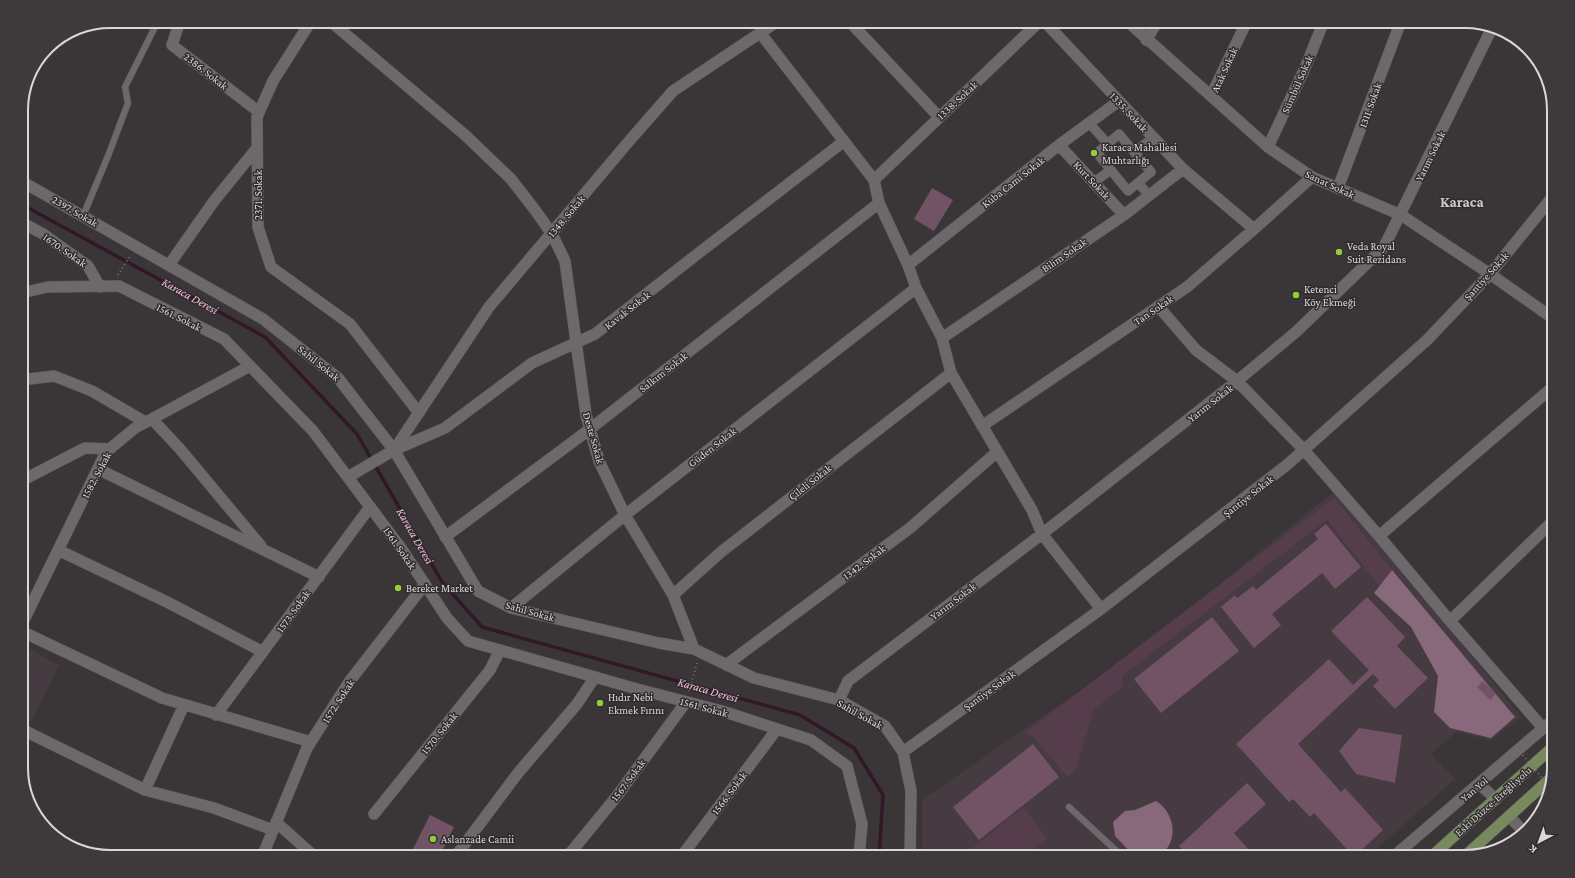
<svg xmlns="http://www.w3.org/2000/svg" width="1575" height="878" viewBox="0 0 1575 878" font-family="'Crimson Pro',serif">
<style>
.built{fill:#463b41}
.green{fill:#553d4b}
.forest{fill:#88687b}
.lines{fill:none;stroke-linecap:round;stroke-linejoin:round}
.stream{stroke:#311727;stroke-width:3.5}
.building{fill:#725365}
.service-casing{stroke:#585557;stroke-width:7}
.pedestrian-casing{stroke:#585557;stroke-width:10}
.minor-casing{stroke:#585557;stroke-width:12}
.tertiary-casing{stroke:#585557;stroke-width:12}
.primary-casing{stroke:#585557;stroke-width:12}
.path{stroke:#747072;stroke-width:2;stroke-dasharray:1 3;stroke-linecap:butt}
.service{stroke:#6d686b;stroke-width:6}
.pedestrian{stroke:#6d686b;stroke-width:9}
.minor{stroke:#6d686b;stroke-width:11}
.tertiary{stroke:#6d686b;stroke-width:11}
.primary{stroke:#77895d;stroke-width:11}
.path-bridge{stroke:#747072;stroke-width:2;stroke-dasharray:1 3;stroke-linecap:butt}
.poi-dot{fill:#93cd3d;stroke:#302c2e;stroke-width:1.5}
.labels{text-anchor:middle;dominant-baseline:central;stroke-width:3;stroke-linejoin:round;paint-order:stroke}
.street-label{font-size:11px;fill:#dad7d9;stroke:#302c2e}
.poi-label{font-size:11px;fill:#dad7d9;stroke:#302c2e;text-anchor:start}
.water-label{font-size:12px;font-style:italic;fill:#f6bddf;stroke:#302c2e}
.district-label{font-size:15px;font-weight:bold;fill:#ccc7ca;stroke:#302c2e}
.rim{fill:none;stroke:#dad7d9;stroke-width:2}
</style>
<rect width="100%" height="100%" fill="#3a3638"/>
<path class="built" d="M1337 489 1521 717 1491 740 1456 732 1431 754 1455 779 1367 857H922V800L1136 652Z
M21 645 59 665 31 722 21 716Z"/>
<path class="green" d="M1334 498 1392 570 1379 586 1327 520 1122 676V688L1094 709 1075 771 1067 777 1035 739 1026 732Z
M1023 807 1047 838 1023 857H967L965 854Z"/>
<path class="forest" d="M1392 570 1515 717 1491 738 1450 728 1434 712 1438 676 1411 627 1374 593Z
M1156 801C1171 810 1178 831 1168 847 1165 850 1164 854 1160 856 1154 859 1142 857 1135 857L1115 836 1113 822 1125 811 1135 810Z"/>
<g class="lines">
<path class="stream" d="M21 204 265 337 357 434 442 582 482 627 800 715 854 748 883 795 879 857"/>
</g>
<path class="building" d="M932 188 953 200 934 231 914 219Z
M1326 524 1361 567 1335 589 1322 573 1272 614 1281 625 1254 648 1221 607 1235 595 1237 598 1253 586 1256 590 1318 539 1314 534Z
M1367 597 1405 637 1397 646 1428 678 1395 709 1373 686 1379 680 1373 674 1298 744 1341 792 1345 788 1383 830 1354 857 1314 813 1310 817 1293 799 1289 802 1236 744 1329 659 1353 685 1369 670 1331 631Z
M1212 617 1239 651 1161 713 1134 679Z
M1483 681 1496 694 1490 700 1477 687Z
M1359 728 1402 735 1395 783 1356 774 1339 751Z
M1033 744 1059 777 979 840 953 807Z
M1247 783 1266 804 1234 833 1255 857H1189L1179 846Z
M430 815 454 827 439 857H424L412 851Z"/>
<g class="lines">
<g class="service-casing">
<path id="service" d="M83 216 108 156 128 103 125 87 158 21
M1069 807 1123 857"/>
</g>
<g class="pedestrian-casing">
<path id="pedestrian" d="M1089 123 1108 144
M1119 134 1151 172 1128 191 1097 153Z
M1134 152 1153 138
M1094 182 1111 170
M1138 183 1149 195"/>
</g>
<g class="minor-casing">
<path id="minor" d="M180 21 172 45 259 112
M311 21 273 81 257 117 258 227 271 267 350 324 419 413
M330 21 465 135 511 179 535 210 552 234 565 261 586 415 599 461 625 515 673 595 694 649
M849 21 939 117
M1044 21 1183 169 1254 229
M761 34 874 180 879 203 908 265 916 288 942 338 951 373 1032 510 1042 534 1101 609
M1146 40 1158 21
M1211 96 1247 21
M1059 145 1124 215
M1268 147 1305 68 1324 21
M874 180 1040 21
M21 181 263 319 338 378 394 450 478 591 511 608 659 643 694 649 754 678 839 700 885 726 903 752 911 791 910 857
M1338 188 1401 21
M21 222 43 234 88 266 100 287
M169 265 214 201 257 148
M908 265 1059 145 1119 101
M1158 306 1196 350 1237 381 1304 450 1379 536 1450 621 1543 728
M942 338 1124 215 1183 169
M21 380 54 376 92 391 145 422
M152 419 180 449 261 546
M982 426 1187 287 1254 229 1312 177
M394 450 445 428 532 363 595 334 700 252 843 142
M98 469 319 577
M21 481 85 448 110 449
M1379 536 1554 386
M445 537 590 429 879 203
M58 550 167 602 263 652
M673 595 721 552 951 373
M511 608 625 515 916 288
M1450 621 1554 520
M21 626 106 452 135 428 250 366
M21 631 162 698 311 742
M726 665 910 528 997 452
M839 700 848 681 1042 534 1237 381 1296 332 1384 247 1492 28
M216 715 370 507
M21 729 145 790 214 808 273 830
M903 752 1101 609 1288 464 1427 340 1490 274 1554 195
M1479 784 1496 799
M145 790 184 705
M374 814 490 670 500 650
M1509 816 1523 831
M276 822 315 857
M262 857 307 748 349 682 425 584
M455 857 518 773 577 704 595 677
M567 857 617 796 686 702
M681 857 777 729
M1393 857 1554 719"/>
</g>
<g class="tertiary-casing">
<path id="tertiary" d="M1127 21 1268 147 1312 177 1401 215 1490 274 1554 319
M21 293 48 287 119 286 224 339 313 431 401 548 447 618 468 641 637 689 722 711 811 740 847 766 862 824 859 857
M348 477 394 450 489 307 630 140 673 91 778 21"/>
</g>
<g class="primary-casing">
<path id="primary" d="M1431 857 1554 746
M1464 857 1551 778"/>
</g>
<path class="path" d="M118 275 130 256
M689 691 697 663"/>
<use href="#service" class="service"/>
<use href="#pedestrian" class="pedestrian"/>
<use href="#minor" class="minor"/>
<use href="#tertiary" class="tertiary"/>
<use href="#primary" class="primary"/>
<path class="path-bridge" d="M1515 746 1549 786"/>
</g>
<g class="poi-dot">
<circle cx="1094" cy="153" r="4"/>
<circle cx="1339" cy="252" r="4"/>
<circle cx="1296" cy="295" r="4"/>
<circle cx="398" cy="588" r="4"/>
<circle cx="600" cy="703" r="4"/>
<circle cx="433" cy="839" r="4"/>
</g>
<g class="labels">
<g class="street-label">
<text transform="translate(1224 70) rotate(-65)">Atak Sokak</text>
<text transform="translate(206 71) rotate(38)">2386. Sokak</text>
<text transform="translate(1297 84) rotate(-66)">Sümbül Sokak</text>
<text transform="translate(957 100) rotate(-43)">1338. Sokak</text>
<text transform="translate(1370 105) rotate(-70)">1311. Sokak</text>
<text transform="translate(1129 112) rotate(47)">1335. Sokak</text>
<text transform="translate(1430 156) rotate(-64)">Yarım Sokak</text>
<text transform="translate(1092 180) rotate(47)">Kurt Sokak</text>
<text transform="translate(1013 182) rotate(-38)">Küba Cami Sokak</text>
<text transform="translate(1330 184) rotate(25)">Sanat Sokak</text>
<text transform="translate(258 195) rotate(-90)">2371. Sokak</text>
<text transform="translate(75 211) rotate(30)">2397. Sokak</text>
<text transform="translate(566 216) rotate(-50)">1348. Sokak</text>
<text transform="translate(65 250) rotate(35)">1670. Sokak</text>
<text transform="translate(1064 255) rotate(-34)">Bilim Sokak</text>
<text transform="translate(1486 276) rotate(-48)">Şantiye Sokak</text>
<text transform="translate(627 310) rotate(-38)">Kavak Sokak</text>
<text transform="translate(1153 310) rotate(-34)">Tan Sokak</text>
<text transform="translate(179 317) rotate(27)">1561. Sokak</text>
<text transform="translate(319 363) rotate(39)">Sahil Sokak</text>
<text transform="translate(663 372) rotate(-38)">Salkım Sokak</text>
<text transform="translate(1210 403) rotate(-38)">Yarım Sokak</text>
<text transform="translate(594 438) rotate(74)">Deste Sokak</text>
<text transform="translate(712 447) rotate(-38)">Güden Sokak</text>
<text transform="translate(96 475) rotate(-62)">1582. Sokak</text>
<text transform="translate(810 482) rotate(-38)">Çileli Sokak</text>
<text transform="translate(1248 496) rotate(-38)">Şantiye Sokak</text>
<text transform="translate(400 548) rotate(55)">1561. Sokak</text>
<text transform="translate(864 562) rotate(-37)">1342. Sokak</text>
<text transform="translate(953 601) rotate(-37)">Yarım Sokak</text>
<text transform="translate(293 611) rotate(-54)">1573. Sokak</text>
<text transform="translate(530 611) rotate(16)">Sahil Sokak</text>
<text transform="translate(989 690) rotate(-36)">Şantiye Sokak</text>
<text transform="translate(338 701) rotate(-57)">1572. Sokak</text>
<text transform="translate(704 707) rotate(15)">1561. Sokak</text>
<text transform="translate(860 714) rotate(29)">Sahil Sokak</text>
<text transform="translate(439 733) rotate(-51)">1570. Sokak</text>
<text transform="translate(628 780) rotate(-53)">1567. Sokak</text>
<text transform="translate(1474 789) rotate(-40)">Yan Yol</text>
<text transform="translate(729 793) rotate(-53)">1566. Sokak</text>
<text transform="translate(1493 801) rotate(-42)">Eski Düzce-Ereğli yolu</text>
</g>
<g class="poi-label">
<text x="1102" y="147">Karaca Mahallesi<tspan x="1102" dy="13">Muhtarlığı</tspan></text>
<text x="1347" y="246">Veda Royal<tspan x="1347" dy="13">Suit Rezidans</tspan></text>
<text x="1304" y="289">Ketenci<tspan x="1304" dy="13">Köy Ekmeği</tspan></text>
<text x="406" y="588">Bereket Market</text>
<text x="608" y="697">Hıdır Nebi<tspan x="608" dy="13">Ekmek Fırını</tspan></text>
<text x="441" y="839">Aslanzade Camii</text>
</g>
<g class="water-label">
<text transform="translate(190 296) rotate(29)">Karaca Deresi</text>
<text transform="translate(415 536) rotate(60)">Karaca Deresi</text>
<text transform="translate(708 690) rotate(16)">Karaca Deresi</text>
</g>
<g class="district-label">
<text x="1462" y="202">Karaca</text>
</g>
</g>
<path d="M0 0H1575V878H0ZM110 28H1465A82 82 0 0 1 1547 110V768A82 82 0 0 1 1465 850H110A82 82 0 0 1 28 768V110A82 82 0 0 1 110 28Z" fill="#3e3a3c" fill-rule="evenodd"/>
<path class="rim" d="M110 28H1465A82 82 0 0 1 1547 110V768A82 82 0 0 1 1465 850H110A82 82 0 0 1 28 768V110A82 82 0 0 1 110 28Z"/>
<g transform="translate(1539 842) rotate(221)" stroke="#302c2e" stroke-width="3" paint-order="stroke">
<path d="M0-3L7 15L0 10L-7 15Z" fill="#dad7d9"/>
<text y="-6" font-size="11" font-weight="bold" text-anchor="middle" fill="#dad7d9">K</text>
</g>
</svg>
